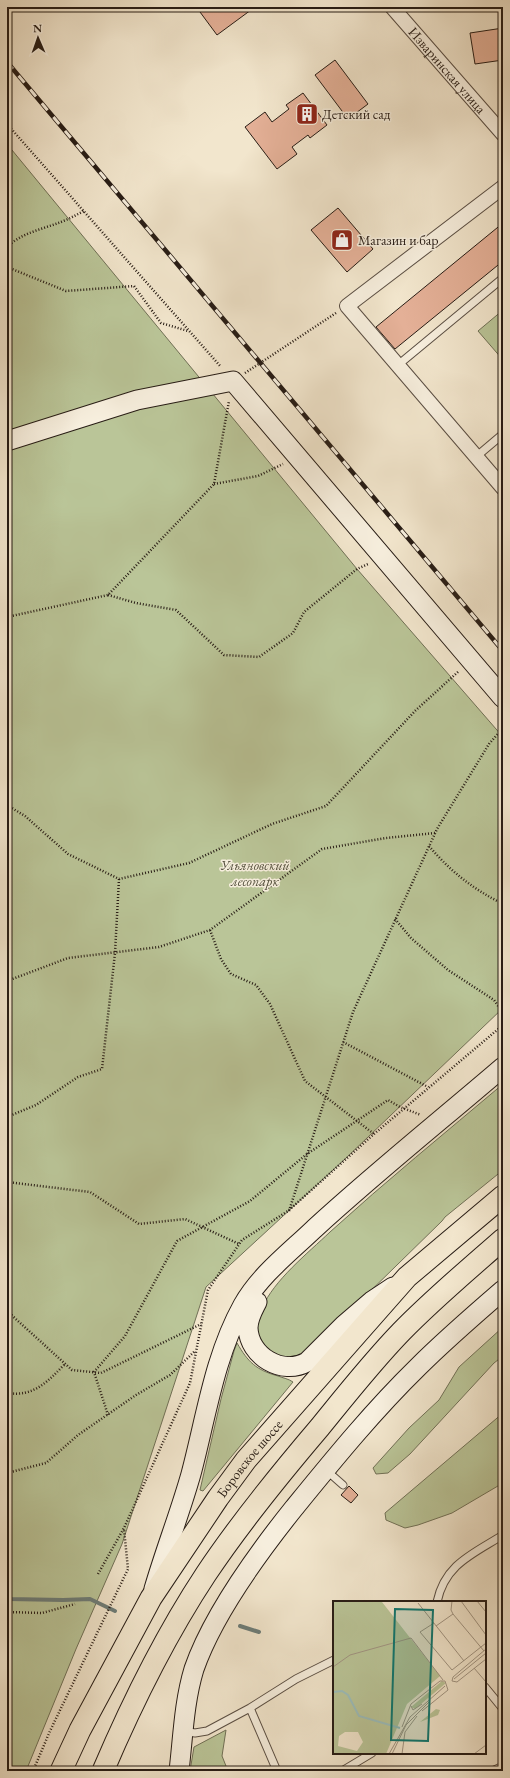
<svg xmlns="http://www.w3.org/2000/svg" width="510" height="1778" viewBox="0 0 510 1778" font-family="'EB Garamond',serif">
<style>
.green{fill:#bac598;stroke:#707056}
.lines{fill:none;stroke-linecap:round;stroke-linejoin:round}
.stream{stroke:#6d7d79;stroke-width:4}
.building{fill:#e4b097;stroke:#271c15}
.lane-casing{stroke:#5a4e43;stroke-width:9}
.street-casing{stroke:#5a4e43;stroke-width:16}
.secondary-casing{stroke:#271c15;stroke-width:21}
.primary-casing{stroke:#271c15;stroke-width:23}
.path{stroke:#271c15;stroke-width:2.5;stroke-dasharray:1 2;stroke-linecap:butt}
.lane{stroke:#f7efde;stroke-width:7}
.street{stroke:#f7efde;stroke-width:14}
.secondary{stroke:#f7efde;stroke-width:19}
.primary{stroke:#f2e6cd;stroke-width:21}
.rail-casing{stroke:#271c15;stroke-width:4.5}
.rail{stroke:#f7efde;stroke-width:3;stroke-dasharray:9;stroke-linecap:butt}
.labels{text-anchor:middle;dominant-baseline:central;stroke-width:3;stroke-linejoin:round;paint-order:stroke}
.street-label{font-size:14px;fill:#271c15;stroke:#f7efde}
.poi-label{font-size:14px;fill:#271c15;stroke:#f7efde;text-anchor:start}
.park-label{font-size:14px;font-style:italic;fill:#534f3c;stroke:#f7efde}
.inset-river{fill:none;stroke:#9cbebc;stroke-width:2}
.inset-road{fill:none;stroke:#a19583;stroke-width:1}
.view{fill:#0f766e;fill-opacity:0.15;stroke:#0f766e;stroke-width:2}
.inset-edge{fill:none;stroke:#271c15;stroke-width:2}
</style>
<rect width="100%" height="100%" fill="#f2e6cd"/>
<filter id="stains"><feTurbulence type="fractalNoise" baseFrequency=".005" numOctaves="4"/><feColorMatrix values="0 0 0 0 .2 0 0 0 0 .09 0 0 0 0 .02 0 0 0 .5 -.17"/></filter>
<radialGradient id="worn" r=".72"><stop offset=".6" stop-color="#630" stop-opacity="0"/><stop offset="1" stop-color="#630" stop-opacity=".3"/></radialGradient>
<path class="green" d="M7 144 357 569 503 737V1008L345 1159 206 1287 122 1544 76 1649 26 1771H7Z
M503 310V360L478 331Z
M503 1084V1170L445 1217 442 1221 307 1353C289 1358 283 1360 267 1349 254 1340 255 1322 262 1308 274 1280 308 1253 330 1232 386 1181 445 1133 503 1084Z
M503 1327V1356L494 1363 410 1454 388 1473 376 1474 373 1468 409 1428 439 1400 459 1367Z
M237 1343C248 1362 256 1370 278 1376 283 1378 289 1379 293 1382L203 1491 200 1490 221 1399 234 1351Z
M503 1413V1483L452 1513 418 1525 405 1528 386 1520 385 1513Z
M226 1730 222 1756 228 1771H190L194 1747Z"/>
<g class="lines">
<path class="stream" d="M7 1597 9 1599 63 1600 90 1599 115 1611
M240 1626 259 1632"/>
</g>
<path class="building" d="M207 7H255L217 35 200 12Z
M503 28V60L475 64 470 33Z
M335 60 368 104 348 119 315 75Z
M303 93 327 125 310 138 308 135 292 147 297 154 277 169 245 127 265 112 272 122 289 109 286 105Z
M338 208 373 249 347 272 311 230Z
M503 223V261L395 349 376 327Z
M349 1486 358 1495 351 1503 341 1495Z"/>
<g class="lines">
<g class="lane-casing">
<path id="lane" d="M398 365 503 278
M477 456 503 434
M326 1470 343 1485
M437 1602C445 1564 473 1554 503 1535
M485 1687 503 1709
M250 1708 277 1771
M183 1731 195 1733 207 1731 250 1708 296 1679 334 1660
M342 1771 372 1753
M492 1771 503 1766"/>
</g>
<g class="street-casing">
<g id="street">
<path id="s1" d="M392 7 503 134"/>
<path d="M503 187 347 306 503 488"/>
</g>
</g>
<g class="secondary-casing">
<path id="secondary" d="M7 441 137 400 233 381 503 698
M257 1302C253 1310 248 1318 248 1328 249 1356 282 1376 307 1362L344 1325 372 1301 393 1287
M154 1589C165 1551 180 1513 191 1474 206 1418 214 1357 243 1305 260 1275 289 1253 314 1229 375 1173 440 1121 503 1067
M179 1771C183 1737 184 1702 194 1669 213 1614 258 1553 294 1508 334 1459 373 1411 418 1367 445 1340 474 1315 503 1290"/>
</g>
<g class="primary-casing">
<g id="primary">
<path id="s2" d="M61 1771 80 1730 151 1598 218 1498 246 1460 407 1277 503 1196"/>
<path d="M103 1771C132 1703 165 1636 206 1574 240 1523 280 1474 320 1427 346 1395 372 1362 401 1332 433 1299 469 1269 503 1239"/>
</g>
</g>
<path class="path" d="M7 124 221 367
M7 247C21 233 43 229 61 222 69 219 76 215 84 211
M7 267 66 291 134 286 161 323 188 331
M245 373 336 313
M214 484 258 476 283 464
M108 595 136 603 176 610 224 655 259 657 293 633 304 612 357 569 368 564
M7 617 108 595 214 484 229 401
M7 805 25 816 68 854 119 879 189 863 272 824 326 806 415 711 459 671
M429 846C451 872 473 889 503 904
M395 919 411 938 448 970 494 1000 503 1013
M210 930 221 959 231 974 256 985 270 1004 305 1081 374 1134
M7 981 68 958 159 947 210 930 322 849 386 838 435 833
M343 1042 428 1087
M7 1117 36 1105 78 1077 102 1069 115 953 119 879
M7 1182 90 1192 139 1224 185 1219 239 1244
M289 1211 353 1012 437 829 489 744 503 728
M7 1311 72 1370 101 1373 201 1324
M7 1393C34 1397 47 1382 65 1364
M108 1415 94 1372 125 1336 177 1241 250 1201 307 1154 388 1100 400 1107 421 1115
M7 1473 46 1463 78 1435 136 1395 170 1375 195 1351
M98 1574 124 1528 190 1383 208 1290 242 1240 288 1211 374 1134 503 1025
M7 1612 42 1613 75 1604
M33 1771 50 1731 128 1569 124 1529"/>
<use href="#lane" class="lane"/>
<use href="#street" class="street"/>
<use href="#secondary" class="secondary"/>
<use href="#primary" class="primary"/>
<g class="rail-casing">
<path id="rail" d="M7 62 503 651"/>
</g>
<use href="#rail" class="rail"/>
</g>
<defs>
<g id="building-square" transform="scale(1.15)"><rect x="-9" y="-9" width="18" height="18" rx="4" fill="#8f2418" stroke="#f7efde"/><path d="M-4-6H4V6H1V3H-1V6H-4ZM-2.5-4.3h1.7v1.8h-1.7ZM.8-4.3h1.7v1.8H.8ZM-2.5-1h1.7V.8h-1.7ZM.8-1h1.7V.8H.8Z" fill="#fff"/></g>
<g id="shop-square" transform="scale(1.15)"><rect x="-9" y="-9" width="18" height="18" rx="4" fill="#8f2418" stroke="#f7efde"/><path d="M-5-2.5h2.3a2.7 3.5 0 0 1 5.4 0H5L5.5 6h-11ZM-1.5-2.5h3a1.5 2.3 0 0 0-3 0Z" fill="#fff"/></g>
</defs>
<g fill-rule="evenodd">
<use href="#building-square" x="307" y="114"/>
<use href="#shop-square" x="342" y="240"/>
</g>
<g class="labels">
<g class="street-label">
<text stroke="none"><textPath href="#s1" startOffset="84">Изваринская улица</textPath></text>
<text stroke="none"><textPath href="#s2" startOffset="366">Боровское шоссе</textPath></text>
</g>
<g class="poi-label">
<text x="322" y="114">Детский сад</text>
<text x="358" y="240">Магазин и бар</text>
</g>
<g class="park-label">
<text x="255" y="865">Ульяновский<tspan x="255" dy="16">лесопарк</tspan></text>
</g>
</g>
<g transform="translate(333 1601)">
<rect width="153" height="153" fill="#f2e6cd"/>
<path d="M0 0H51L49 1 107 75 74 103 53 153H1ZM12 131H25L30 141 24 150 5 145 6 135ZM109 80 113 82 82 108 78 106ZM103 108 107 109 105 114 87 121Z" fill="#bac598" fill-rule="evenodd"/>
<path class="inset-river" d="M0 91 9 90 15 94 26 115 67 127"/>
<path class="inset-road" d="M128 0 153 34M144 0 153 11M85 2 131 60M120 13 151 50M101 22 87 31 119 69 153 42M103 25 120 13 118 9 119 0M153 48 120 76 119 80 124 81 153 58M0 66 17 54 78 37 110 79M141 67 153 81M121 78 153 52M78 105 80 109 89 103M69 126 78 103 107 80H112L115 89 89 110M56 153 77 116 112 85M59 153 73 124 97 100M69 153 72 131 84 115M141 153 153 144"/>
<path class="view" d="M62 8 100 9 95 140 58 139Z"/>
<rect width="153" height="153" class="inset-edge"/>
</g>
<rect width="510" height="1778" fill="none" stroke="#f2e6cd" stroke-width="24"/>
<rect x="8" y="8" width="494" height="1762" fill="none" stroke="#271c15" stroke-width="2"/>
<rect x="12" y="12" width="486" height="1754" fill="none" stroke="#271c15"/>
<g transform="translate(38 38) rotate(358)" stroke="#f7efde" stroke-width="3" paint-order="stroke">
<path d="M0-3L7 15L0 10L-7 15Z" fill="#271c15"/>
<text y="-6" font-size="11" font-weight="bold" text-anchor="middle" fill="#271c15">N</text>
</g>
<rect width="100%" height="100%" filter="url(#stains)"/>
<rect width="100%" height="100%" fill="url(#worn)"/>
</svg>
